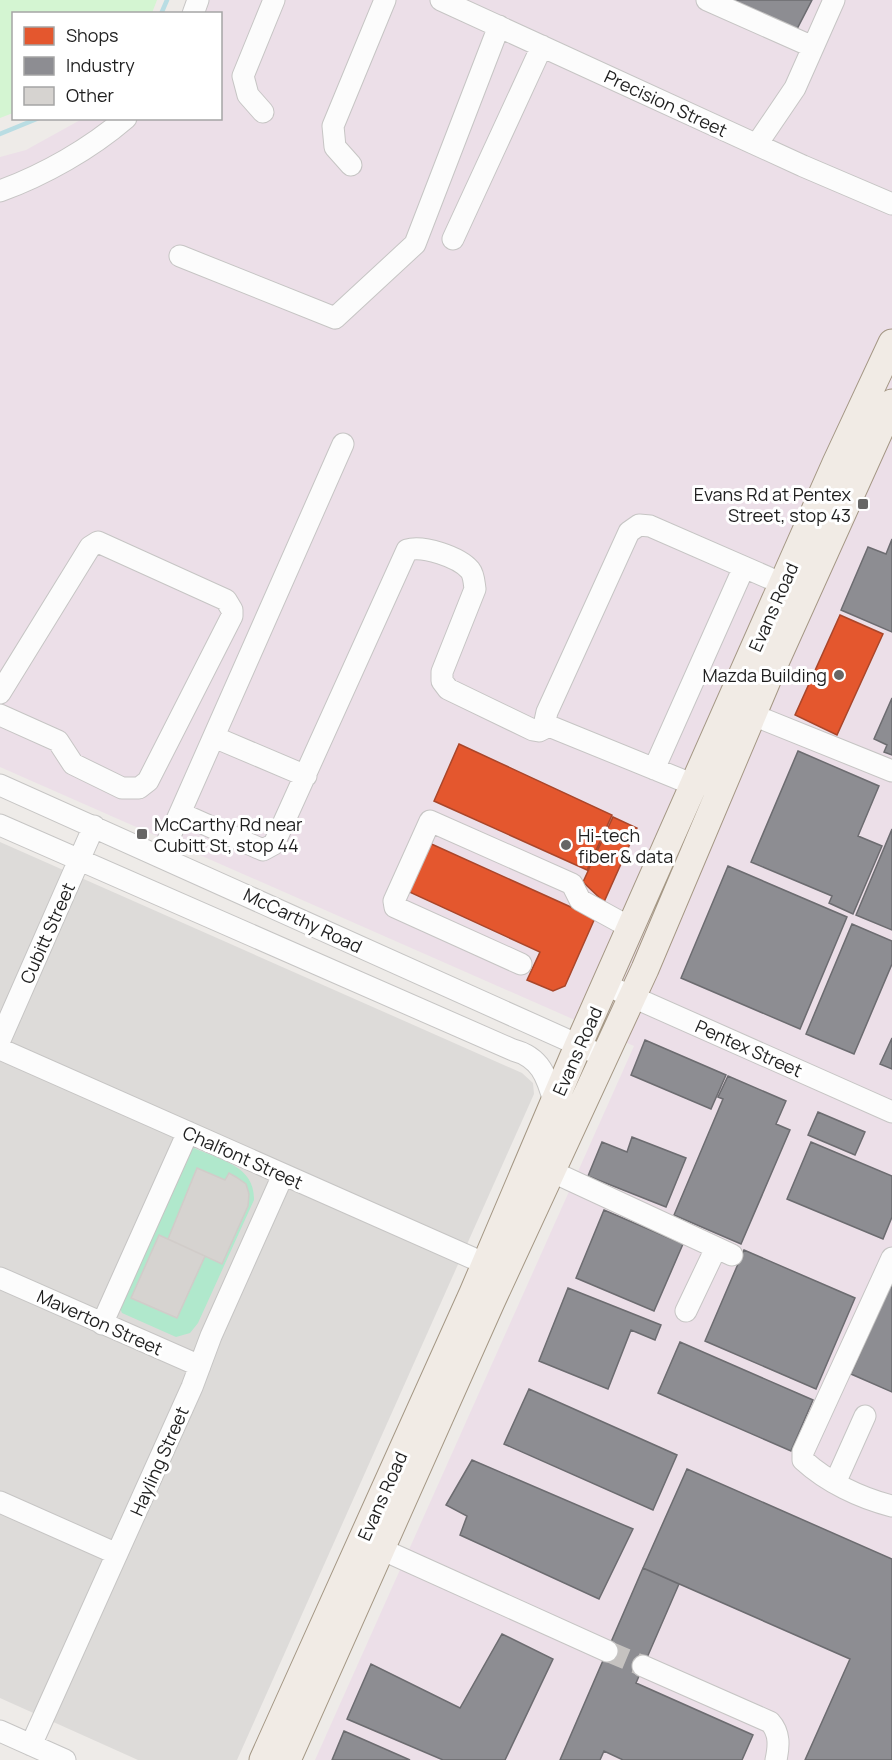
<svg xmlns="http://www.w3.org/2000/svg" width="892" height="1760" viewBox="0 0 892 1760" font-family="Manrope,sans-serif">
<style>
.residential{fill:#dddbd9}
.industrial{fill:#ecdfe8}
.park{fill:#d4f5d2}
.pitch{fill:#b0e8cc}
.shops{fill:#e4572e;stroke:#a9462a;stroke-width:1.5}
.industry{fill:#8d8d92;stroke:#6c6c70;stroke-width:1.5}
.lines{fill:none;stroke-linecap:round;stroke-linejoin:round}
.stream{stroke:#b9dde3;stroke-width:4.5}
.building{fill:#d6d3d0;stroke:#d1ccc9;stroke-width:1.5}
.minor-tunnel{stroke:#c5c2c0;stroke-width:21;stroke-dasharray:21 10;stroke-linecap:butt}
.minor-casing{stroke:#c6c5c4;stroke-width:23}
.major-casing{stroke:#a49784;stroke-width:29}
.minor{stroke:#fcfcfc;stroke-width:21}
.major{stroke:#f1ebe5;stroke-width:27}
.poi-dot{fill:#676665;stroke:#fff;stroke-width:2}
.labels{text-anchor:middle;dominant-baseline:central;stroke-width:6;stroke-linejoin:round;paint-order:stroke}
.street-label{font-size:18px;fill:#1f1f1f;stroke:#fff}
.poi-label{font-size:18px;fill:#1f1f1f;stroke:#fff;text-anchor:end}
</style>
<rect width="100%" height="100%" fill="#eeebe8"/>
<path class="residential" d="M0 842 522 1073 533 1083 534 1094 237 1760H138L0 1698Z"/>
<path class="industrial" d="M189 0H892V1760H315L634 1046 0 767V157L26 150 82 119 220 118V14L183 13Z"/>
<path class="park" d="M0 0H157L152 13 14 14 13 113 0 118Z"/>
<path class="pitch" d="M194 1148C221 1160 255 1166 254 1200L198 1323 190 1333 176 1337 122 1313 119 1306 188 1150Z"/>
<path class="shops" d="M840 615 883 634 837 735 795 715Z
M459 744 612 815 587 870 434 801Z
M613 817 637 828 604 902 583 882Z
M427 842 595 918 565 986 553 991 527 980 540 952 405 890Z"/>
<path class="industry" d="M730 0H812L797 29Z
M892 539V632L841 610 868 547 886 554Z
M892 698V755L884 752 887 745 874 739Z
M798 751 879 786 858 836 882 846 853 914 829 903 832 896 751 862Z
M892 829V930L856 915Z
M728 866 847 917 800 1029 681 978Z
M852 924 892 941V964L854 1054 806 1034Z
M892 1038V1069L880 1064Z
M645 1040 726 1075 711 1109 631 1075Z
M728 1076 786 1101 776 1124 790 1130 741 1244 674 1215 723 1099 718 1097Z
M818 1112 865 1132 855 1155 808 1135Z
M632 1137 686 1158 666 1207 588 1176 602 1142 627 1152Z
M811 1142 892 1176V1217L883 1239 787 1199Z
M604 1210 683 1244 654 1311 576 1278Z
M744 1250 855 1298 816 1389 705 1341Z
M892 1282V1392L851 1374Z
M568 1288 661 1325 655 1340 631 1330 608 1389 539 1361Z
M680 1342 813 1400 791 1451 658 1393Z
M529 1389 677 1455 653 1510 504 1444Z
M472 1460 633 1529 599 1599 460 1535 467 1516 446 1505Z
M687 1469 892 1559V1760H805L850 1659 643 1568Z
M643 1568 679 1584 636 1683 753 1735 742 1760H623L604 1751 600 1760H560Z
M502 1634 553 1659 505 1760H443L347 1719 371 1664 460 1708Z
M344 1731 410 1760H332Z"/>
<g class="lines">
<path class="stream" d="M161 14 167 0
M0 134 39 118"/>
</g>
<path class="building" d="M197 1168 225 1180 229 1173 236 1177 246 1184 249 1194 248 1206 222 1264 168 1239Z
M159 1235 205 1256 177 1318 131 1298Z"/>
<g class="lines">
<path class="minor-tunnel" d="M607 1651 643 1666"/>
<g class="minor-casing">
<path id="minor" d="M441 0 803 166 892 204
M707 0 813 47
M193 14 198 0
M263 112 248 95 243 76 274 0
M757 144 795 88 834 0
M351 165 335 147 333 126 385 0
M0 191C44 175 90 149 126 118
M453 239 542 46
M180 256 335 318 415 244 499 26
M0 693 90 547 98 542 226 600 232 610V616L148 781 139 788H122L73 764 58 741 0 715
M753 715 892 771
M214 737 306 776
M654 769 744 567
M0 785 605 1057
M694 785 549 726 545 721 547 712 629 532 639 525 650 526 783 584
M180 813 263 850 274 844 407 550C423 545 459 557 470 570 474 575 474 582 475 589L442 672V681L448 689 533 730 539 731 549 726
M0 825 513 1050C540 1057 547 1076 554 1102
M161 856 343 444
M521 964 395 907 394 901 430 821 572 884 580 900 631 928
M606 985 892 1112
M0 1040 94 826
M0 1049 486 1264
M553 1172 732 1255
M892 1258 803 1452V1460C827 1482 860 1498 892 1506
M0 1278 200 1366
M686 1311 716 1248
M102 1324 188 1132
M835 1483 865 1416
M0 1502 117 1554
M381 1549 607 1651
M643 1666 770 1722C780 1733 779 1746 776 1760
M0 1731 65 1760
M31 1745 192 1387 211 1336 283 1175"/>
</g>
<g class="major-casing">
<path id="major" d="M263 1760 473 1293 578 1046 836 463 892 343
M287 1760 491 1302 645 969 768 678 892 403"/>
</g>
<use href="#minor" class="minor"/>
<use href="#major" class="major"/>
</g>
<g class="poi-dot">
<rect x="857" y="498" width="12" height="12" rx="3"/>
<circle cx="839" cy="675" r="6"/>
<rect x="136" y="828" width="12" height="12" rx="3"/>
<circle cx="566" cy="845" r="6"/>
</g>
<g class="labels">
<g class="street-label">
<text transform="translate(666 103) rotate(25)">Precision Street</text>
<text transform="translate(773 607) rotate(-66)">Evans Road</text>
<text transform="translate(303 920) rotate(25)">McCarthy Road</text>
<text transform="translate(47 933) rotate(-66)">Cubitt Street</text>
<text transform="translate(749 1048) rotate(24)">Pentex Street</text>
<text transform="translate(577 1051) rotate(-66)">Evans Road</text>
<text transform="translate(243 1157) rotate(24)">Chalfont Street</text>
<text transform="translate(100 1322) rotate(24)">Maverton Street</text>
<text transform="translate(159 1461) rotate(-66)">Hayling Street</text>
<text transform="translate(382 1496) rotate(-66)">Evans Road</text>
</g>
<g class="poi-label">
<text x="851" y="494">Evans Rd at Pentex<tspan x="851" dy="21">Street, stop 43</tspan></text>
<text x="827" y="675">Mazda Building</text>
<text x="154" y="824" text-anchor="start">McCarthy Rd near<tspan x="154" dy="21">Cubitt St, stop 44</tspan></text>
<text x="578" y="835" text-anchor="start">Hi-tech<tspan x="578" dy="21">fiber &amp; data</tspan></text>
</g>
</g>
<rect x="12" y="12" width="210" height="108" fill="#ffffff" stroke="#a5a5a5" stroke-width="1.5"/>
<rect x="24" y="27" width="30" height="18" fill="#e4572e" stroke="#a5a5a5" stroke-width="1.5"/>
<text x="66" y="42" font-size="18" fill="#1f1f1f">Shops</text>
<rect x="24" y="57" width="30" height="18" fill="#8d8d92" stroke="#a5a5a5" stroke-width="1.5"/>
<text x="66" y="72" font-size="18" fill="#1f1f1f">Industry</text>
<rect x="24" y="87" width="30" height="18" fill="#d6d3d0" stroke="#a5a5a5" stroke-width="1.5"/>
<text x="66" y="102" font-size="18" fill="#1f1f1f">Other</text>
</svg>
